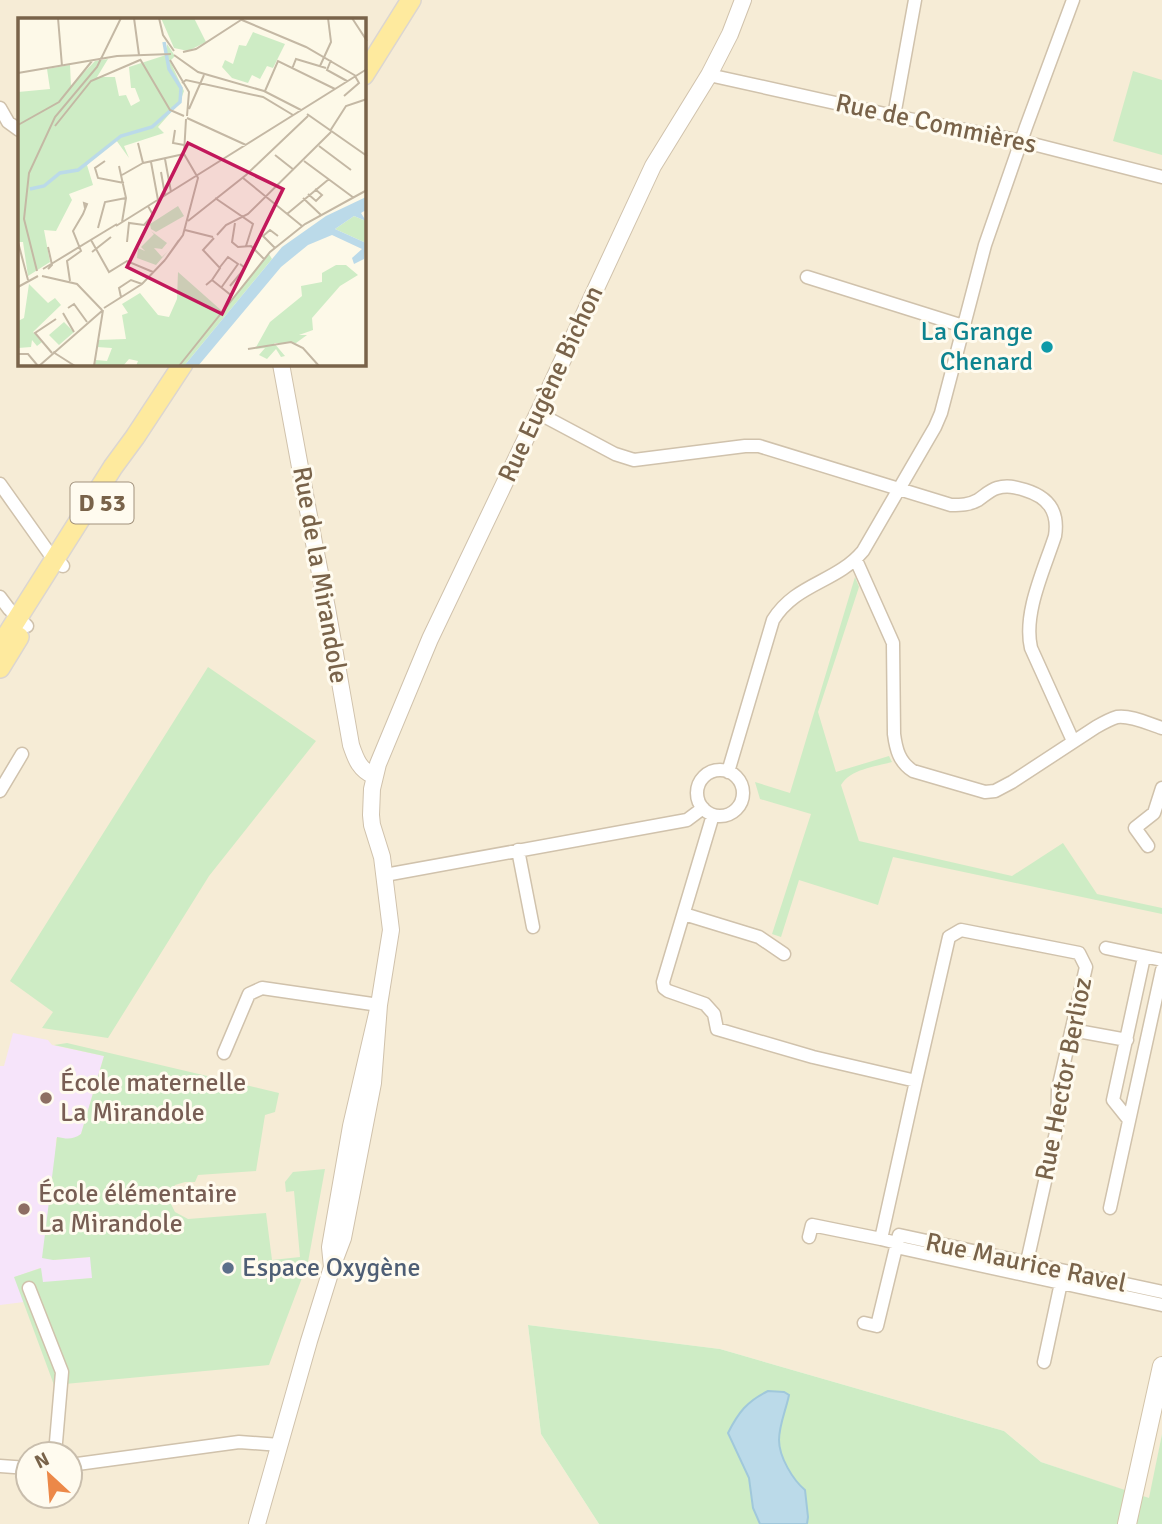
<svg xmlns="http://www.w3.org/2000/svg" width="1162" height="1524" viewBox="0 0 1162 1524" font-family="Signika,sans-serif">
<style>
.residential{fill:#f6ecd6;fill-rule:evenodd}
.education{fill:#f6e4fa}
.green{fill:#ceecc5}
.water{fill:#bbdae9;stroke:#a0c8db;stroke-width:2}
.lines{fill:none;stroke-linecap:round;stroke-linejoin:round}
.minor-casing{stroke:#d0c2ac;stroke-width:15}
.tertiary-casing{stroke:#d0c2ac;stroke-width:18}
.secondary-casing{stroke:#d3c4aa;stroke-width:20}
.primary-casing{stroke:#dcd6d0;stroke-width:22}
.minor{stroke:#fff;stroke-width:12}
.tertiary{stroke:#fff;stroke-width:16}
.secondary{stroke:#fff;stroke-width:18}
.primary{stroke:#feea9e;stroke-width:19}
.culture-dot{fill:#0f9aa8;stroke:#fffbef;stroke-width:2.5}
.education-dot{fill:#8d6e63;stroke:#fffbef;stroke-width:2.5}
.service-dot{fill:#5c6f8a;stroke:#fffbef;stroke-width:2.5}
.labels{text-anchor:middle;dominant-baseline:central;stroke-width:6;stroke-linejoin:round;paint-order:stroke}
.shield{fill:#fffbef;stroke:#a1917c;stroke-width:2}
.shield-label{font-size:24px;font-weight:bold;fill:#79634a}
.street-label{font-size:26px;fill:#79634a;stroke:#fffbef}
.culture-label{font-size:26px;fill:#0d838f;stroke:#fffbef;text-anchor:end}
.education-label{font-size:26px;fill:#785e54;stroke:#fffbef;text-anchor:start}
.service-label{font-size:26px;fill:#4e5e75;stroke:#fffbef;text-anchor:start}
.inset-river{fill:none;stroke:#bbdae9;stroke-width:3.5}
.inset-road{fill:none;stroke:#c4b8a4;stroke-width:2}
.view{fill:#c2185b;fill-opacity:0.15;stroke:#c2185b;stroke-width:3.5}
.inset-edge{fill:none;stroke:#79634a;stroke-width:3.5}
</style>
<rect width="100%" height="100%" fill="#fdf9e8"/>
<path class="residential" d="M0 0H1162V1434L1150 1499 1041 1462 1004 1431 720 1349 528 1325 541 1434 599 1524H0ZM19 19H364V364H19ZM28 1454H70V1496H28Z"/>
<path class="education" d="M13 1033 48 1040 52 1045 104 1056 81 1134 75 1139 69 1140 56 1138 53 1260 91 1257 93 1278 42 1283 40 1268 15 1277 24 1302 0 1305V1066H4Z"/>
<path class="green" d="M1133 71 1162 80V155L1113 141Z
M855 577 859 587 818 712 836 772 889 756 892 762C874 767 851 769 841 785L859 841 1012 876 1063 843 1097 894 1162 908V914L893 857 878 905 799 880 781 937 772 934 811 814 760 799 755 782 790 793Z
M208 667 316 741 209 876 108 1038 42 1028 53 1012 10 981Z
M67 1043 279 1093 275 1112 265 1115 256 1171 198 1175 195 1182H185L175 1185 168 1198 175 1212 188 1219 266 1213 272 1260 300 1257 294 1191 286 1192 285 1182 293 1172 325 1169 308 1262 269 1365 54 1385 14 1277 41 1268 43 1282 92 1278 90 1257 53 1260 42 1258 57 1137C67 1139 72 1140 81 1134L104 1056 54 1045Z
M528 1325 720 1349 1004 1431 1041 1462 1149 1498 1162 1434V1524H599L541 1434Z"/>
<path class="water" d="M768 1391 784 1392 789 1395C786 1410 779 1425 779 1440 779 1457 793 1480 805 1490L808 1517 807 1524H760L753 1508 749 1478 728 1433C738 1413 747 1401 768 1391Z"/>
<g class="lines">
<g class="minor-casing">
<path id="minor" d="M709 75 894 116 1021 141 1162 177
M0 108 8 122 19 130
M894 116 915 0
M807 277 963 326
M538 413 615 454 634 460 745 446H759L951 505C961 505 969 505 978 500 984 496 990 490 997 488 1007 485 1015 487 1025 490 1048 497 1059 511 1055 536 1044 570 1023 613 1031 648L1073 741
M0 484 49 553 63 566
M856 560 893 643 894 734C896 749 899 762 913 771L985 792 995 791 1012 782 1096 727C1103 723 1110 719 1117 717 1131 715 1149 724 1162 728
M0 597 9 609 27 626
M697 793a23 23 0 1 1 46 0a23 23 0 1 1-46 0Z
M728 772 773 620C796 583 836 583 863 551L935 427 941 413 985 245 1026 127 1073 0
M0 791 22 754
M713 815 663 982 664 988 668 991 705 1004 714 1014 717 1029 813 1057 916 1081 881 1239 897 1243
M1148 846 1135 828 1154 813 1162 788
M518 850 533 927
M385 875 687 820 703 808
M684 914 759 937 784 954
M1106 948 1162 960
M1072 1030 1127 1040
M224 1053 249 994 262 988 379 1005
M916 1081 949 937 961 930 1079 953 1086 967 1058 1089 1057 1128 1024 1275
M1129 1120 1113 1100 1144 957
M1110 1208 1162 970
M809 1237 812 1225 881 1239
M896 1247 1162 1305
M29 1288 62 1372 55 1454
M864 1323 877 1326 899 1235 1162 1292
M1044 1362 1062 1278
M70 1465 239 1442 280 1445
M0 1466 28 1468"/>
</g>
<g class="tertiary-casing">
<path id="tertiary" d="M281 364 314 543 327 608 351 745C356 760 360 770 374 776
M379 1005 351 1126 330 1247 332 1267 343 1238 373 1083 379 1005 391 930 382 857 372 825 371 815 372 789 378 764 430 639 538 413 653 166 709 75 730 34 743 0
M257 1524 309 1341 332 1267"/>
</g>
<g class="secondary-casing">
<path id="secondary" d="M1127 1524 1162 1366"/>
</g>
<g class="primary-casing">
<path id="primary" d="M364 75 411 0
M0 646 113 467 135 437 183 364
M0 668 19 637"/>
</g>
<use href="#minor" class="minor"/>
<use href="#tertiary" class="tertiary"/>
<use href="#secondary" class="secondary"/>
<use href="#primary" class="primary"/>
</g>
<circle class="culture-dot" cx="1047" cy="347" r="7"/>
<g class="education-dot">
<circle cx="46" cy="1098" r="7"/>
<circle cx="24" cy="1209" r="7"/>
</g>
<circle class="service-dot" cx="228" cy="1268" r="7"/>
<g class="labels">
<rect class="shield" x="70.5" y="482.5" width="63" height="41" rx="5"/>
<g class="shield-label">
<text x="102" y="503">D 53</text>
</g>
<g class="street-label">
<text transform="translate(936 124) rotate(12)">Rue de Commières</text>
<text transform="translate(551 384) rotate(-65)">Rue Eugène Bichon</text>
<text transform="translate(320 575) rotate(80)">Rue de la Mirandole</text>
<text transform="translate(1064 1079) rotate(-79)">Rue Hector Berlioz</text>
<text transform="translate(1026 1263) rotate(12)">Rue Maurice Ravel</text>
</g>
<g class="culture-label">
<text x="1033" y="332">La Grange<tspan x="1033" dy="30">Chenard</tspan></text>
</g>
<g class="education-label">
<text x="60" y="1083">École maternelle<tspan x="60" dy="30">La Mirandole</tspan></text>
<text x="38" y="1194">École élémentaire<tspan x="38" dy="30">La Mirandole</tspan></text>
</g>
<g class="service-label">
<text x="242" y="1268">Espace Oxygène</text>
</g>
</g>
<g transform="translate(18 18)">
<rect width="348" height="348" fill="#fdf9e8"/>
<path d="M143 0H176L188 24 170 33 156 30ZM235 14 267 26 255 50 249 48 242 61 234 57 230 65 214 60 204 49 207 42 215 46 221 27 228 28ZM149 26 157 38 152 43 166 73 162 84 140 109 146 115 106 128 111 140 98 122 76 139 69 147 75 167 51 176 54 182 38 213 26 212 32 244 10 258 5 224H0V74L32 71 29 51 52 47 53 68 77 43 90 41 79 59H97L101 78 108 77 113 88 122 83 117 70H113L111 49 148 37ZM160 188 166 198 138 214 133 211 132 206ZM336 198 348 203V225L317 211ZM133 213 149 225 144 231 136 230 144 239 150 233 138 247 119 240 120 230 127 233 123 229 136 216ZM251 236 254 241 166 348H118L120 343 111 341 105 348H76L78 342 89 343 94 330 79 329 80 322 108 321 104 297 110 295 104 286 122 275 140 297 151 299 159 281 160 254 204 293ZM318 247H328L340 257 322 268 294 300 295 312 281 317H289L278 325H256L267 338 263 339 258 331 249 341 241 337 247 330 237 331 252 304 284 278 283 268 304 264V255ZM11 266 30 285 37 280 43 287 15 314 24 324 19 328 14 322 13 329 0 330V303L6 300ZM46 304 56 314 41 327 31 317Z" fill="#ceecc5"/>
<path d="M348 179V192L343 195 348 203 336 198 317 211 348 225 346 241 336 246 334 240 344 231 314 217 290 227 263 249 180 348H166L264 229 308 198Z" fill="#bbdae9"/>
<path class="inset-river" d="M12 171 26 168 42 155 60 152 103 118 134 109 162 84 163 70 151 51 146 24"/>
<path class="inset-road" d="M40 0 44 48M116 0 121 37M141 0 145 17 156 33M334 0 349 23M224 2 288 29 338 58M165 34 178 31 226 0M156 37 180 54 246 73 283 92M122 41 152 92 166 98M152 42 171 74 169 98M313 42 309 52 329 63M302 48 313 24 310 0M274 51 278 41 308 50M0 55 99 38 153 36M164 65 168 62 245 79 275 97M247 73 260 43 317 71M326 78 341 65 337 58M171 91 186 57M289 96 349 138M169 100 228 127M0 107 41 84 74 43M37 108 73 63 122 42M157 112 155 125 166 127M312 113 328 88 349 81M120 125 125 145 166 136M301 128 333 152M166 136 168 101M257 137 276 152M147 141 153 174M87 143 77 150 80 160 106 165M286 143 336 180M133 144 140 182M101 148 108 180 104 204M143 154 147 177M104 157 125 145M225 160 284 208M290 176 298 183 304 177 297 171M197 180 235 206 228 228M285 180 303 197M269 196 311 161M170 203 228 157 290 98M217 205 214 224 220 229 233 228 246 241M98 208 349 51M80 210 87 184 108 180M167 212 195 219M199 217 208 207 230 196 313 114M73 222 91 254 109 243 135 254M161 222 147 242 165 217 180 160 166 136M0 224 10 262M109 224 111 205 126 207 135 197 130 188M30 229 34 247 30 251M257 230 245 218 252 212 260 218M74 234 93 219M202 249 210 239 220 246 203 270M25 251 99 206M19 253 6 201 11 155 37 99 79 49 103 0M24 258 59 266 84 292M194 262 202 250 185 232 196 220M52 263 49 243 63 233 55 213 65 196 69 186 66 185 67 190M188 267 194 262 214 278M212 268 227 250 222 246M0 269 20 258M103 279 101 270 113 262 124 266M50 290 56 286 69 304M86 290 124 266 147 242M45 295 56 314M230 331 273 324 285 330 301 348M35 334 57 348M34 335 17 315 38 301M0 336H10L20 348M21 348 85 292M76 348 85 292M161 348 252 234 287 206 349 172"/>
<path class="view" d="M170 125 265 171 204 296 109 249Z"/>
<rect width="348" height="348" class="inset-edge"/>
</g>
<g transform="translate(49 1475) rotate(334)"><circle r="33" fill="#fffbef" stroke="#c9bead" stroke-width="2"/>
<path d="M0-5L12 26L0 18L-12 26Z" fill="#ec8848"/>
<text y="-10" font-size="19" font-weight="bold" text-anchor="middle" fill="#79634a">N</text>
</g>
</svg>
